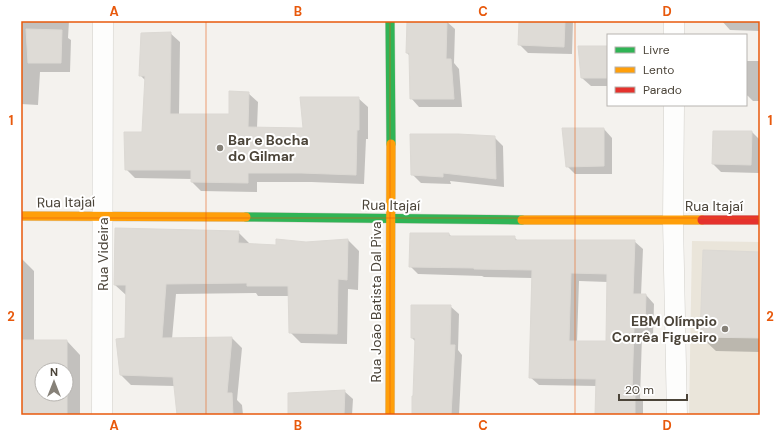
<svg xmlns="http://www.w3.org/2000/svg" width="781" height="436" viewBox="0 0 781 436" font-family="'DM Sans',sans-serif">
  <style>
    .education { fill: #eae5da }
    .shadow { fill: #0003; fill-rule: evenodd }
    .building { fill: #dedbd6; stroke: #dcd9d4; fill-rule: evenodd }
    .lines { fill: none; stroke-linecap: round; stroke-linejoin: round }
    .street-casing { stroke: #d2d0cb; stroke-width: 21 }
    .fast-casing { stroke: #d3cfc5; stroke-width: 10 }
    .slow-casing { stroke: #d3cfc5; stroke-width: 10 }
    .jam-casing { stroke: #d3cfc5; stroke-width: 10 }
    .street { stroke: #fdfdfc; stroke-width: 20 }
    .fast { stroke: #30b455; stroke-width: 9 }
    .slow { stroke: #ff9f0a; stroke-width: 9 }
    .jam { stroke: #e5322d; stroke-width: 9 }
    .grid { fill: none; stroke: #e8590c; stroke-width: 1; stroke-opacity: 0.55 }
    .poi-dot { fill: #868178; stroke: #fff; stroke-width: 1.5 }
    .labels { text-anchor: middle; dominant-baseline: central; stroke-width: 4; stroke-linejoin: round; paint-order: stroke }
    .poi-label { font-size: 14px; font-weight: bold; fill: #4b4439; stroke: #fff; text-anchor: start }
    .street-label { font-size: 14px; fill: #4b4439; stroke: #fff }
    .neatline { fill: none; stroke: #e8590c; stroke-width: 1.5 }
    .grid-label { font-size: 13px; text-anchor: middle; font-weight: bold; fill: #e8590c }
  </style>
  <rect width="100%" height="100%" fill="#f4f2ee"/>
  <!-- education -->
  <path class="education" d="M692 241 760 242V415H689Z"/>
  <!-- shadow -->
  <path class="shadow" d="M21 21H69L68 38 71 40 70 72H40L38 105 21 104Z
    M446 21 455 29 454 63 459 69 462 107H419L411 98 410 56 407 53Z
    M520 21H573L572 54 528 53 519 44Z
    M722 21H760V31L730 30Z
    M170 33 180 42 179 115H230L248 93 258 102 257 128 304 129 358 98 368 107V139H366L364 184 311 182H257V192L201 191 192 182V179L135 178 126 169 143 133 146 81 140 75Z
    M608 47V86H591L582 78Z
    M746 61H760V101H753L748 96 746 95Z
    M563 129H604L612 138V174H575L567 166Z
    M714 132H752L760 140 759 173 721 172 713 164Z
    M494 137 503 146 504 187 450 181 451 184 421 183 412 174Z
    M238 232 249 243V245L277 246 348 240 359 251 358 290 348 289 347 344 301 343 290 332 289 296H258L256 293 176 294 172 339 232 338 242 348 237 400 242 405 243 415H178L175 386 131 385 121 375 126 339 127 295H126L115 285Z
    M449 234 452 237H514L518 241H634L643 249 641 295H646L654 304 653 336H642L640 398 643 401V415H596L597 386 539 385 530 377 532 278 484 277 482 276 418 274 410 266ZM579 281 608 282 607 342H577Z
    M760 253V352L716 351 701 337Z
    M21 258 34 271V341H67L80 355V415H21ZM42 370H66V394H42Z
    M450 306 459 314 458 350 462 355 459 415H413L416 342 412 338Z
    M344 391 353 399 352 415H289Z"/>
  <!-- building -->
  <path class="building" d="M407 21H447L446 59H451L454 99H410L409 53H406Z
    M519 21H565L564 47 518 45Z
    M26 29 62 30 61 63H28Z
    M171 32 170 114H229V91L249 92 248 127 303 128 300 97H359V130H357L356 175 301 173H248V183L191 182V170H125L124 132H142L145 76H139L141 33Z
    M578 46H608V78H581Z
    M562 128H604V166L566 167Z
    M713 131H752L751 165 712 164Z
    M410 134H458L495 136 496 179 443 173V177L411 175Z
    M115 228 239 231 238 243 276 245V239L306 242 348 239 347 280 338 279 337 334 289 333 288 286H247V283L166 284 162 338 232 337 227 393H232L233 415H177L173 377 120 375 116 339 125 338 126 285H114Z
    M410 233H449V236H515V240H635L633 294H646L645 328H634L632 392H635V415H595L596 379 529 378 532 270 474 269V268L409 267ZM571 273 607 274 606 341H569Z
    M703 250 760 252V338L700 337Z
    M411 305H451L450 345H455L451 415H412V396H413L415 338H411Z
    M21 340H67V415H21ZM42 370H66V394H42Z
    M345 390 344 415H288V393Z"/>
  <g class="lines">
    <!-- street casing -->
    <g class="street-casing">
      <path id="street" d="M674 35V21
        M674 105 673 221 677 415
        M102 415 103 21"/>
    </g>
    <!-- fast casing -->
    <g class="fast-casing">
      <path id="fast" d="M390 21 391 144
        M246 217 522 220"/>
    </g>
    <!-- slow casing -->
    <g class="slow-casing">
      <path id="slow" d="M21 216 246 217
        M522 220H702
        M390 415 391 144"/>
    </g>
    <!-- jam casing -->
    <g class="jam-casing">
      <path id="jam" d="M702 220H760"/>
    </g>
    <!-- street -->
    <use href="#street" class="street"/>
    <!-- fast -->
    <use href="#fast" class="fast"/>
    <!-- slow -->
    <use href="#slow" class="slow"/>
    <!-- jam -->
    <use href="#jam" class="jam"/>
  </g>
  <!-- grid -->
  <path class="grid" d="M206 21V415M390 21V415M575 21V415M21 218H760"/>
  <!-- markers -->
  <g class="poi-dot">
    <circle cx="220" cy="148" r="4"/>
    <circle cx="725" cy="329" r="4"/>
  </g>
  <g class="labels">
    <!-- poi labels -->
    <g class="poi-label">
      <text x="228" y="140">Bar e Bocha<tspan x="228" dy="16">do Gilmar</tspan></text>
      <text x="717" y="321" text-anchor="end">EBM Olímpio<tspan x="717" dy="16">Corrêa Figueiro</tspan></text>
    </g>
    <!-- street labels -->
    <g class="street-label">
      <text transform="translate(66 202) rotate(-1)">Rua Itajaí</text>
      <text transform="translate(391 205) rotate(1)">Rua Itajaí</text>
      <text x="714" y="206">Rua Itajaí</text>
      <text transform="translate(103 254) rotate(-90)">Rua Videira</text>
      <text transform="translate(376 302) rotate(-90)">Rua João Batista Dal Piva</text>
    </g>
  </g>
  <!-- border -->
  <rect width="781" height="436" fill="none" stroke="#ffffff" stroke-width="44"/>
  <!-- legend -->
  <rect x="607" y="34" width="140" height="72" fill="#ffffff" stroke="#b7b4b0"/>
  <rect x="615" y="47" width="20" height="6" fill="#30b455" stroke="#b7b4b0"/>
  <text x="643" y="54" font-size="12" fill="#4b4439">Livre</text>
  <rect x="615" y="67" width="20" height="6" fill="#ff9f0a" stroke="#b7b4b0"/>
  <text x="643" y="74" font-size="12" fill="#4b4439">Lento</text>
  <rect x="615" y="87" width="20" height="6" fill="#e5322d" stroke="#b7b4b0"/>
  <text x="643" y="94" font-size="12" fill="#4b4439">Parado</text>
  <!-- north arrow -->
  <g transform="translate(54 382)"><circle r="19" fill="#ffffff" stroke="#b7b4b0"/>
  <path d="M0-3L7 15L0 10L-7 15Z" fill="#868178"/>
  <text y="-6" font-size="11" font-weight="bold" text-anchor="middle" fill="#4b4439">N</text>
  </g>
  <!-- scale -->
  <path d="M619 394v6h68v-6" fill="none" stroke="#4b4439" stroke-width="2"/>
  <text x="625" y="394" font-size="12" fill="#4b4439" stroke="#ffffff" stroke-width="3" paint-order="stroke">20 m</text>
  <rect x="22" y="22" width="737" height="392" class="neatline"/>
  <g class="grid-label">
    <text x="114" y="16">A</text>
    <text x="298" y="16">B</text>
    <text x="483" y="16">C</text>
    <text x="667" y="16">D</text>
    <text x="11" y="125">1</text>
    <text x="770" y="125">1</text>
    <text x="11" y="321">2</text>
    <text x="770" y="321">2</text>
    <text x="114" y="430">A</text>
    <text x="298" y="430">B</text>
    <text x="483" y="430">C</text>
    <text x="667" y="430">D</text>
  </g>
</svg>
